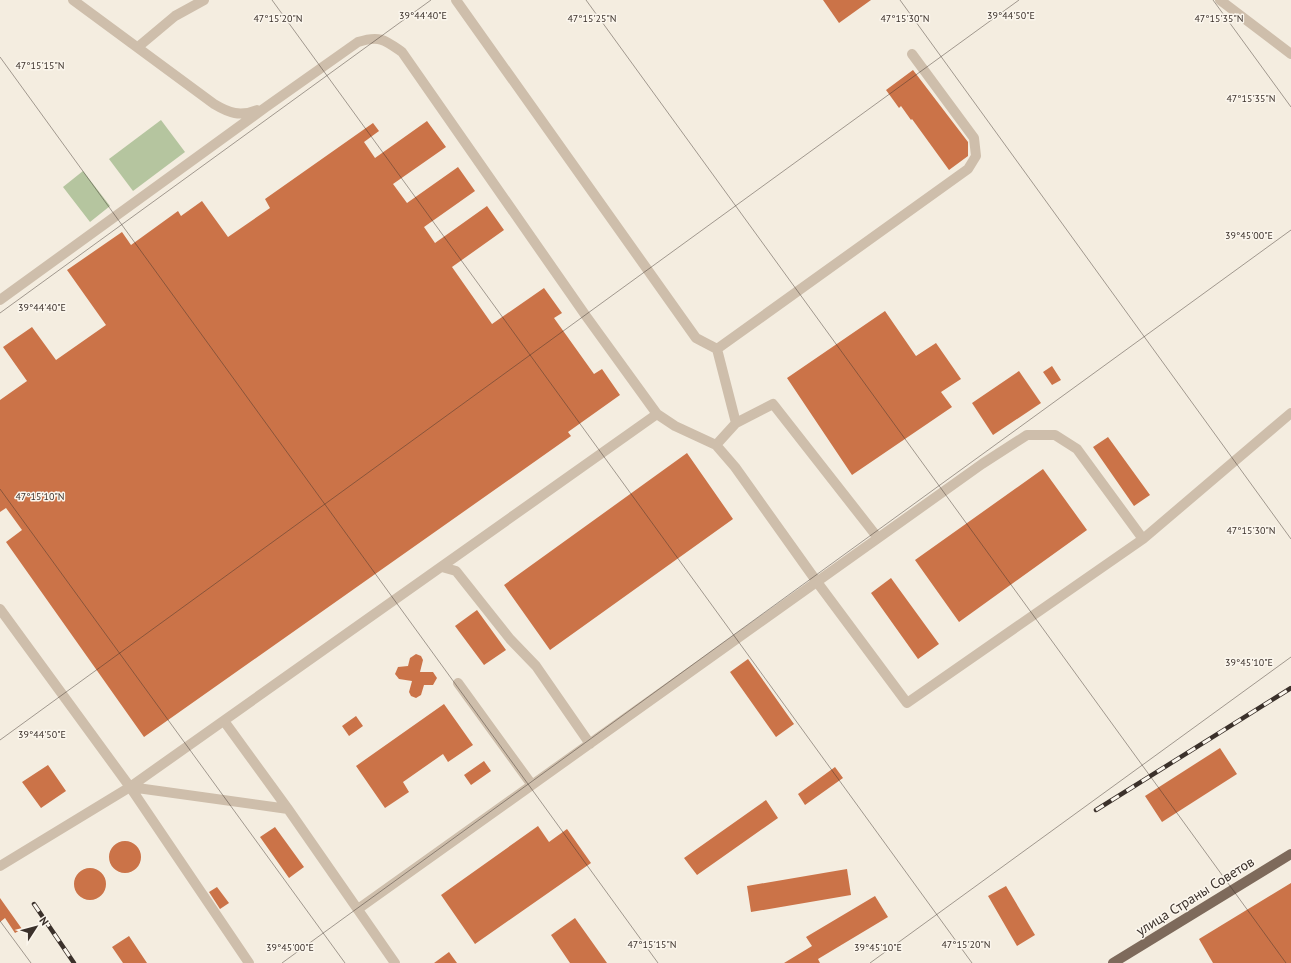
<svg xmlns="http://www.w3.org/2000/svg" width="1291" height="963" viewBox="0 0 1291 963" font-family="'PT Sans',sans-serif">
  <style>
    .green { fill: #b5c59f }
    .building { fill: #cb7348 }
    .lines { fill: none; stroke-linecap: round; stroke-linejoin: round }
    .minor { stroke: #cebeab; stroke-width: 10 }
    .major { stroke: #7e6a5b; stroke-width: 10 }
    .rail-casing { stroke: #3b312b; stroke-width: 4.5 }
    .rail { stroke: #fbf6ed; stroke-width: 3; stroke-dasharray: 9; stroke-linecap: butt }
    .ticks { fill: none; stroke: #3b312b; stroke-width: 1; stroke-opacity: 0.45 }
    .labels { text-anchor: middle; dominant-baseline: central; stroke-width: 3; stroke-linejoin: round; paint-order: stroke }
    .street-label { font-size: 14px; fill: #3b312b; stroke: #fbf6ed }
    .ticks-label { font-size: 10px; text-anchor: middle; fill: #3b312b; stroke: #fbf6ed; stroke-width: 3; stroke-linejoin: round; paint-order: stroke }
  </style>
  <rect width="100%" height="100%" fill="#f4ede0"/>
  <!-- green -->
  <path class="green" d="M161 120 185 152 133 191 109 159Z
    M83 171 110 206 90 222 63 187Z"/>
  <!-- building -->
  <path class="building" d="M823 0H871L839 23Z
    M913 70 968 142V156L949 170 912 119 911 120 901 106 899 108 886 90Z
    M427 121 446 147 393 184 407 203 458 167 475 191 424 227 435 243 487 206 504 230 452 267 492 324 544 288 562 313 554 318 594 374 602 369 620 395 568 432 571 436 144 737 6 542 22 530 6 508 0 512V400L27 381 3 347 32 327 56 360 106 325 67 270 122 232 131 245 178 211 181 216 202 201 228 237 270 208 265 199 373 123 379 131 364 142 375 158Z
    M885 311 916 356 936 343 961 379 941 392 952 407 852 475 787 378Z
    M1052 366 1061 380 1052 385 1043 372Z
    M1019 371 1041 403 993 435 972 403Z
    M1108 437 1150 495 1134 506 1093 447Z
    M687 453 733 519 550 650 504 585Z
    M1043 469 1087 530 959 622 915 560Z
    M891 578 939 644 918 659 871 593Z
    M477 610 506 650 484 665 455 626Z
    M416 654 421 656 423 660 420 672H433L437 678 433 685H424L421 695 416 698 411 696 409 692 412 681 399 679 395 674 398 667 408 666 410 658Z
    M748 659 794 724 776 737 730 672Z
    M444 704 473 745 448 762 443 754 403 782 409 792 385 808 356 766Z
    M356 716 363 726 349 736 342 726Z
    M1220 748 1237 774 1162 822 1145 796Z
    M484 761 491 771 471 785 464 775Z
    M48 765 66 791 41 808 22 782Z
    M835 767 843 778 805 805 798 794Z
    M766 800 778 818 697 875 684 858Z
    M538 826 549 842 567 829 591 863 475 944 441 895Z
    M275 827 304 867 289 878 260 837Z
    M109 857a16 16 0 1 1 32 0a16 16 0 1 1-32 0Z
    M74 884a16 16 0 1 1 32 0a16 16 0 1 1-32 0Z
    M847 869 851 895 751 912 747 886Z
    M1291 883V963H1213L1199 939Z
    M1006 886 1035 935 1017 946 988 896Z
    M217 887 229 903 220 909 209 892Z
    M875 896 888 917 818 959 820 963H784L812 946 806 937Z
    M0 898 22 929 15 933 5 918 0 922Z
    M575 918 607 963H570L551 935Z
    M129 936 147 963H123L112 947Z
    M449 952 457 963H434Z"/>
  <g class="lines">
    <!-- minor -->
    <path class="minor" d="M73 0 214 104C229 113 240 117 257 110
      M456 0 696 338 717 349 736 423 716 445
      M1220 0 1291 54
      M138 47 175 16 204 0
      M0 300 266 107 358 42C380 35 385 40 402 52L586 316 657 414 675 426 716 445 735 467 817 582 907 703 1143 539 1291 413
      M717 349 968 169 976 156 974 138 912 54
      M736 423 773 404 878 538
      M442 567 456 571 510 639 536 666 590 744
      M0 609 130 787 249 963
      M458 683 532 785
      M224 721 288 809 395 963
      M130 787 288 809
      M0 866 130 787 657 414
      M358 909 982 464 1027 435H1055L1077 449 1143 539"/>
    <!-- major -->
    <path class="major" d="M1113 963 1291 854"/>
    <!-- rail casing -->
    <g class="rail-casing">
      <path id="rail" d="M1096 810 1291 688
        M34 904 74 963"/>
    </g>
    <!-- rail -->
    <use href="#rail" class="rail"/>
  </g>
  <!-- ticks -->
  <path class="ticks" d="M272 0 972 963M586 0 1286 963M900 0 1291 539M1213 0 1291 107M0 57 658 963M0 313 431 0M0 489 345 963M0 740 1019 0M0 921 31 963M282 963 1291 230M870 963 1291 657"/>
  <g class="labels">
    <!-- street labels -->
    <g class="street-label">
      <text transform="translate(1195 896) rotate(-32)">улица Страны Советов</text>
    </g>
  </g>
  <g class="ticks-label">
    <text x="423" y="19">39°44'40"E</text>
    <text x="1011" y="19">39°44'50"E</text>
    <text x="278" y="22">47°15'20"N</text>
    <text x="592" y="22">47°15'25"N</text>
    <text x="905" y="22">47°15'30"N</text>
    <text x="1219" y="22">47°15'35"N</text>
    <text x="40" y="69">47°15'15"N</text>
    <text x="1251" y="102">47°15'35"N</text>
    <text x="1249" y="239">39°45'00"E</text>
    <text x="42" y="311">39°44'40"E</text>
    <text x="40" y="500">47°15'10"N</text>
    <text x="1251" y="534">47°15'30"N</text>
    <text x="1249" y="666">39°45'10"E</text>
    <text x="42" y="738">39°44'50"E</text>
    <text x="652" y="948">47°15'15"N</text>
    <text x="966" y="948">47°15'20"N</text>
    <text x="290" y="951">39°45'00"E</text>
    <text x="878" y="951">39°45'10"E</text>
  </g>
  <!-- north arrow -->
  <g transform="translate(36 927) rotate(54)" stroke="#fbf6ed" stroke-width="3" paint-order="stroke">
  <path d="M0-3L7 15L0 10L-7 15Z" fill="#3b312b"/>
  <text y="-6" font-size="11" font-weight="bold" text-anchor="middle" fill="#3b312b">N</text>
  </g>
</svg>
